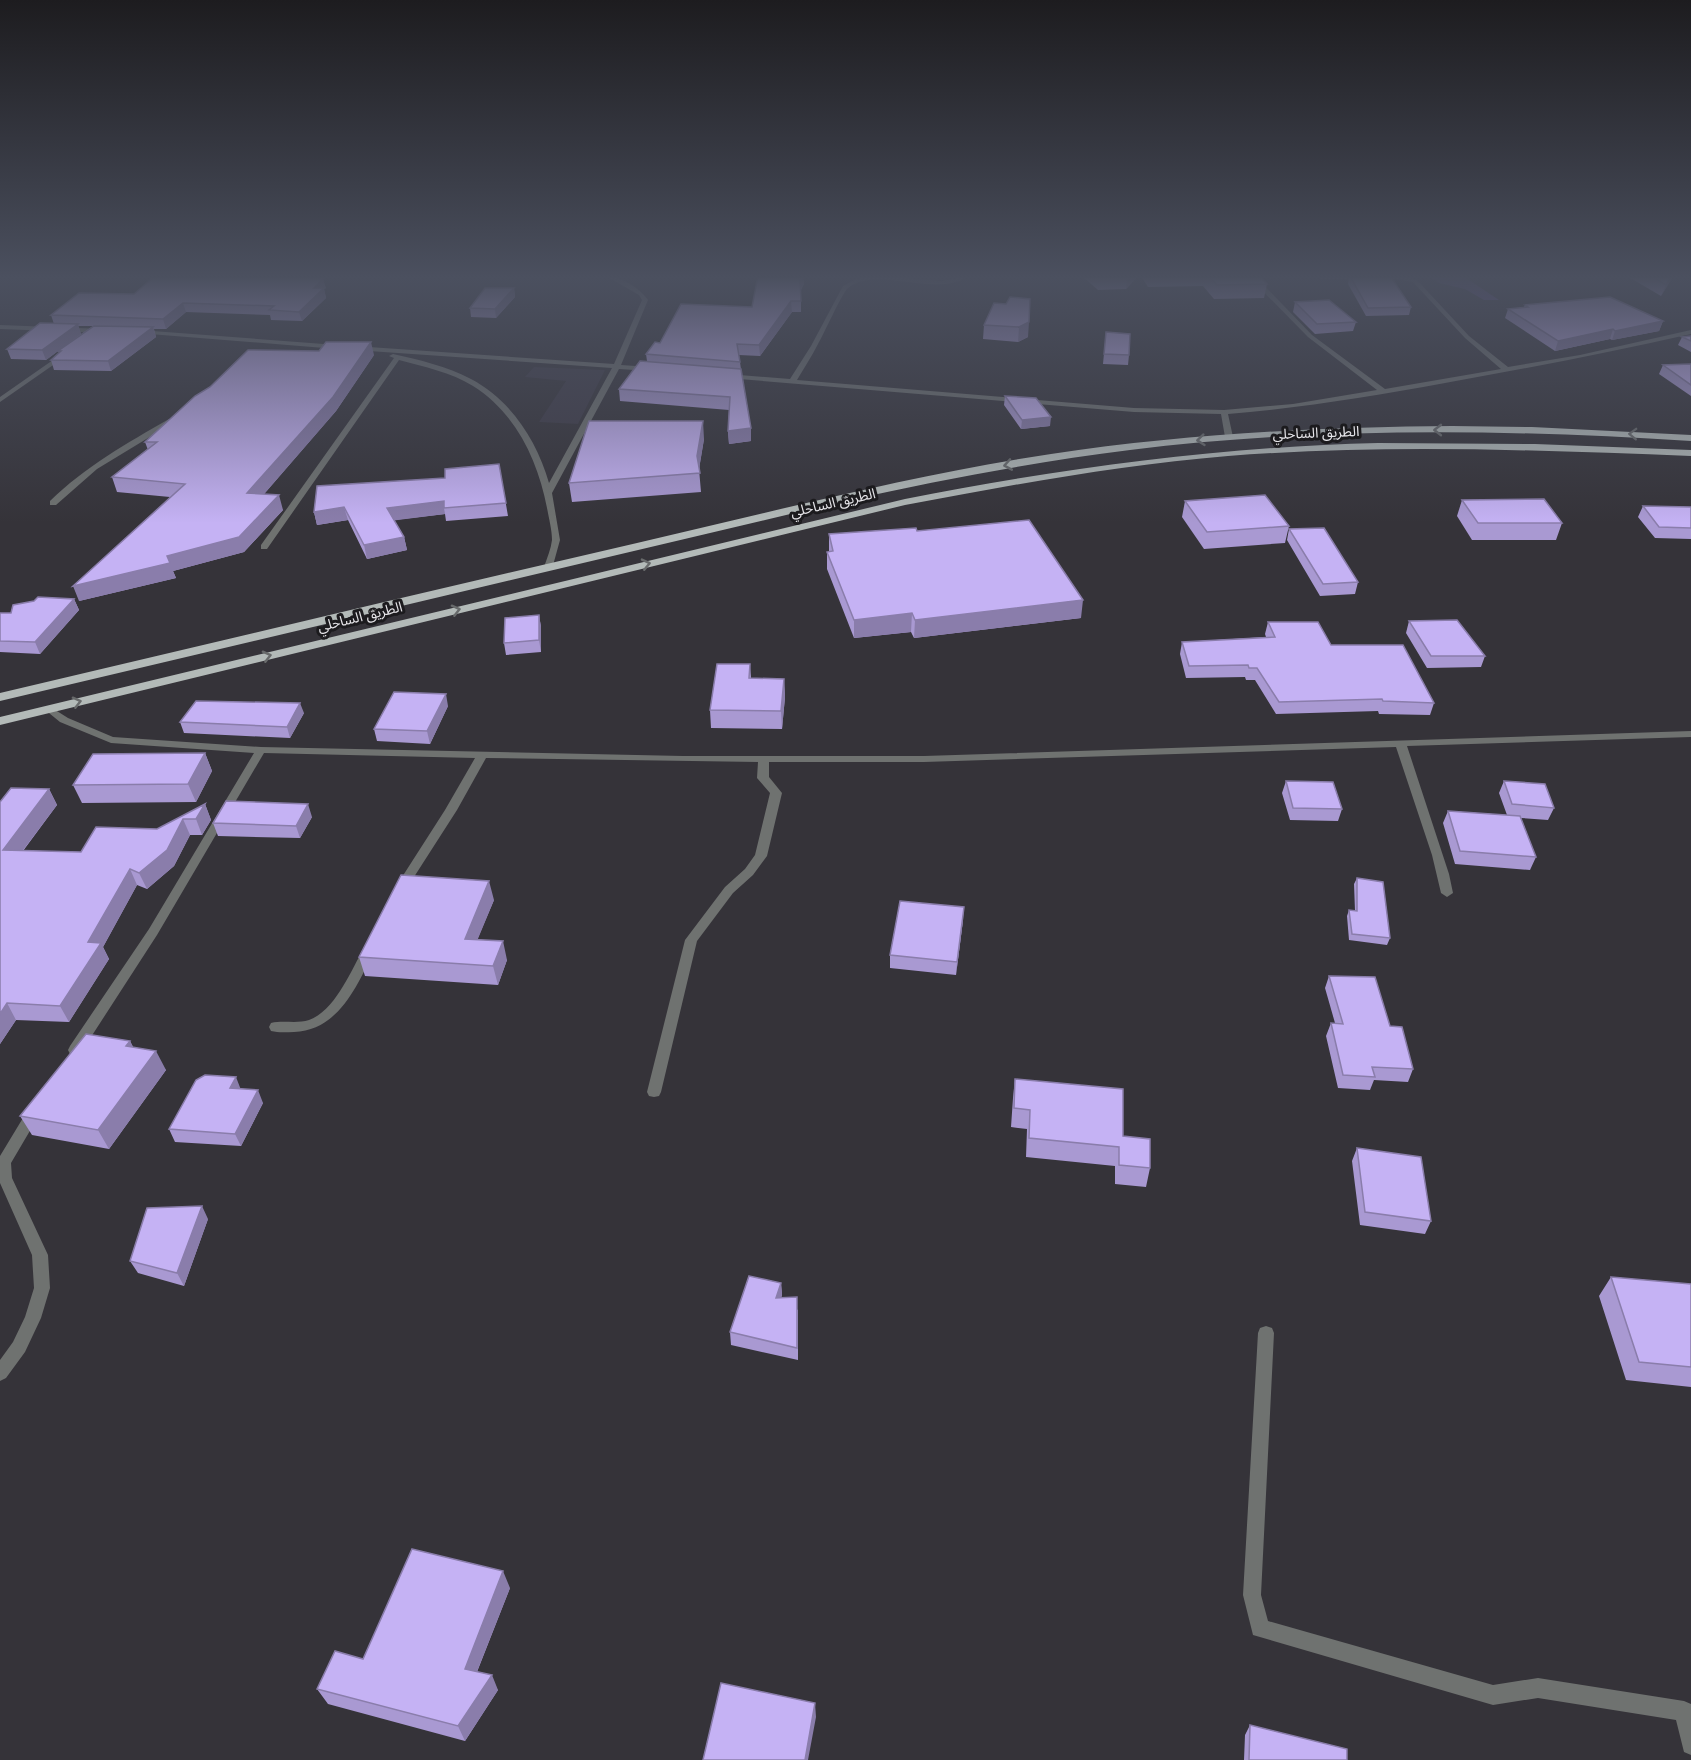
<svg xmlns="http://www.w3.org/2000/svg" width="1691" height="1760" viewBox="0 0 1691 1760" font-family="Figtree,'Noto Sans Arabic',sans-serif">
  <style>
    .built { fill: #3e3b47 }
    .forest { fill: #624992 }
    .lines { fill: none; stroke-linecap: round; stroke-linejoin: round }
    .minor { fill: #6f7270; fill-rule: evenodd }
    .trunk { fill: #b3bab8; fill-rule: evenodd }
    .wall { fill: #a999d2; fill-rule: evenodd }
    .shaded-wall { fill: #8a7dab }
    .building { fill: #c5b2f4; stroke: #8a7dab; stroke-width: 1.5 }
    .oneway { stroke: #686a6b }
    .labels { text-anchor: middle; dominant-baseline: central; stroke-width: 6; stroke-linejoin: round; paint-order: stroke }
    .far-street-label { font-size: 14px; fill: #e6e5e9; stroke: #1c1b1e }
  </style>
  <rect width="100%" height="100%" fill="#353339"/>
  <!-- built -->
  <path class="built" d="M534 367 605 370 578 424 539 422 566 381 525 377Z"/>
  <!-- forest -->
  <path class="forest" d="M1430 276H1463L1499 300H1484L1465 289 1439 283Z"/>
  <g class="lines">
    <!-- minor -->
    <path class="minor" d="M606 276C620 276 640 288 648 300L621 365 650 367 654 369 650 371 619 369 552 493 560 540 552 569H546L544 567C547 558 551 549 552 540 552 530 549 519 547 508 538 461 516 413 473 386 451 372 424 367 399 360L267 549H261V545L394 358 389 356 393 354C419 360 447 366 471 379 511 400 537 441 549 483L612 368 369 351 366 349 369 347 614 364 642 300 639 295Z
      M875 276 942 281 969 276C936 299 876 265 848 288 842 293 824 334 818 344 812 356 804 368 797 380L1134 408 1224 410 1293 404 1377 390 1308 337 1248 276H1255L1312 335 1385 389 1501 369 1465 338 1413 282 1395 279H1321L1318 276H1401L1417 280 1469 336 1508 367 1580 355 1691 330V334C1609 353 1527 368 1445 383 1373 396 1301 408 1228 414L1233 437 1229 439 1225 437 1221 414 1134 412 727 378 723 376 727 374 790 379 811 346 843 286 856 279Z
      M0 325 104 329 107 331 104 333 0 329Z
      M139 330 337 345 340 347 337 349 137 333V331Z
      M63 353 69 354 0 402V397Z
      M169 419 176 421 97 469 56 505H50V501C85 467 127 443 169 419Z
      M49 706 68 718 113 737 261 747 683 756H924L1691 731V737L1407 746 1449 874 1453 893 1447 897 1441 893 1432 855 1396 747 924 762H769V777L782 793 767 856 753 875 733 893 697 941 661 1092 659 1096 654 1097 649 1096 647 1092 685 940 725 887 745 869 755 855 770 793 757 778 758 762 486 758 457 810 405 891 401 892 395 888 445 810 475 758 264 753 157 935 80 1054 75 1055 70 1054 68 1050 70 1046 149 929 254 753 111 743 60 722 44 709Z
      M368 947 372 948 374 951C357 986 339 1030 294 1032 287 1032 279 1033 271 1031L269 1027 271 1023C283 1020 297 1024 309 1020 336 1010 351 970 364 948Z
      M34 1106 39 1108 41 1112 11 1163 12 1178 48 1255 50 1288 41 1318 25 1352 6 1378 0 1381V1360L13 1342 25 1317 34 1288 32 1255 0 1183V1156L29 1108Z
      M1266 1326 1272 1328 1274 1333 1261 1595 1268 1621 1493 1685 1538 1678 1684 1701 1691 1704V1755L1684 1752 1676 1720 1538 1698 1493 1705 1253 1635 1243 1595 1258 1333 1260 1328Z"/>
    <!-- trunk -->
    <path class="trunk" d="M1452 426 1532 427 1691 435V441C1504 429 1317 427 1130 450 1034 462 940 480 845 501L0 701V693C212 643 425 592 637 543 775 511 912 475 1051 454 1184 434 1318 427 1452 426Z
      M1378 443 1535 444 1691 450V456C1537 450 1382 444 1228 456 1119 465 1012 485 905 505L0 725V717L905 499C1063 468 1217 447 1378 443Z"/>
  </g>
  <!-- wall -->
  <path class="wall" d="M155 276H294L293 278 326 288 324 289 326 298 302 321 271 320 270 315 186 312 166 329H154L156 337 111 371 54 370 51 360 59 353 58 351 46 360 11 359 7 349 54 324 51 315 134 294ZM78 326H93L81 334Z
    M758 276H804V284L801 290V312H792L760 356 739 355 751 441 729 444 728 431 729 410 620 401 619 389 647 361 646 354 752 307Z
    M1082 276H1138L1126 289 1098 290Z
    M1141 276H1260L1267 284 1264 298 1214 299 1203 286 1148 287Z
    M1349 276 1411 307 1409 315 1366 316 1348 284Z
    M1627 276H1673L1661 296Z
    M514 288 515 297 496 318 471 317 470 308Z
    M1295 302 1356 322 1353 331 1315 334 1293 312Z
    M994 303 1028 337 1018 342 983 339 984 325Z
    M1525 305 1663 321 1659 331 1612 340 1610 339 1555 351 1505 318 1508 309 1524 307Z
    M1106 332 1129 355 1128 365 1103 364Z
    M1691 336V352L1678 345 1682 337Z
    M374 355 336 411 264 494 283 510 244 552 173 571 176 578 79 601 170 497 117 492 112 477 148 450 145 442Z
    M1691 364V396L1659 374 1663 365Z
    M1005 396 1050 426 1021 429 1004 405Z
    M704 439 699 469 701 492 572 502 569 483Z
    M499 464 508 516 446 521 445 514 394 520 404 537 407 550 367 559 348 520 317 525 314 512Z
    M1462 500 1562 523 1556 540H1472L1457 516Z
    M1185 501 1289 526 1285 543 1204 549 1182 517Z
    M1643 506 1691 507V539L1655 538 1638 517Z
    M1289 529 1358 582 1355 594 1320 596 1287 540Z
    M917 531 1081 618 914 638 911 632 854 638 827 569V552H829V534Z
    M74 599 79 610 40 654 0 652V613H11Z
    M539 615 541 627V652L506 655 504 643Z
    M1409 621 1485 656 1481 667 1427 668 1406 633Z
    M1268 622 1331 645 1434 703 1430 715 1379 714 1378 711 1276 714 1255 680H1246L1245 677 1186 678 1180 654 1182 642 1266 637 1265 634Z
    M750 664 751 678 784 679 785 697 782 729 711 728 710 710Z
    M448 706 430 744 377 741 374 729Z
    M304 713 290 738 184 733 180 722Z
    M205 753 212 771 196 802 82 803 73 785Z
    M1286 781 1342 809 1338 821 1290 820 1282 793Z
    M1504 781 1554 808 1548 820 1521 818 1536 857 1530 870 1455 864 1443 823 1448 811 1507 815 1499 793Z
    M49 789 57 805 23 851 81 852 157 829 205 804 211 820 202 835H190L174 866 147 889 137 885 103 947 109 959 69 1022 16 1020 0 1044V802Z
    M312 817 300 838 218 836 213 823Z
    M1357 878 1390 938 1387 945 1349 940 1347 916 1349 910 1355 911 1354 884Z
    M494 900 477 940 507 960 498 985 365 976 359 957Z
    M963 920 956 975 890 968V955Z
    M1329 976 1390 1026 1413 1069 1408 1082 1374 1080 1370 1090 1338 1088 1326 1036 1331 1023H1335L1325 988Z
    M130 1041 133 1047 166 1070 109 1149 32 1135 20 1116Z
    M1015 1079 1123 1136 1150 1168 1146 1187 1115 1184V1166L1026 1157 1027 1129 1011 1127 1013 1098Z
    M241 1089 263 1103 241 1146 175 1142 169 1129Z
    M1357 1148 1431 1221 1425 1234 1360 1225 1352 1161Z
    M208 1219 184 1286 138 1273 130 1261Z
    M1611 1277 1691 1284V1387L1626 1380 1599 1296Z
    M781 1283 782 1295 781 1298 798 1310V1360L731 1345 730 1332Z
    M510 1588 477 1672 498 1690 465 1741 328 1704 317 1689 363 1659Z
    M1250 1725 1347 1760H1244L1245 1735Z"/>
  <!-- shaded-wall -->
  <path class="shaded-wall" d="M802 276H804V284L800 290V280Z
    M1127 276H1138L1126 289Z
    M1671 276H1673L1671 280 1661 296 1666 285Z
    M323 279 326 288 324 289 326 298 302 321 299 312 314 288Z
    M514 288 515 297 496 318 495 309Z
    M791 301 792 312 760 356 759 345Z
    M183 303 186 312 166 329 163 319Z
    M1663 321 1659 331 1612 340 1615 331Z
    M1029 322 1028 337 1018 342 1019 327Z
    M78 324 81 334 46 360 42 350Z
    M153 327 156 337 111 371 108 361Z
    M1613 329 1610 339 1555 351 1558 341Z
    M371 342 374 355 336 411 252 508 247 493Z
    M1051 417 1050 426 1021 429 1022 420Z
    M703 421 704 439 698 475 697 456Z
    M751 428V441L729 444 728 431Z
    M279 495 283 510 244 552 173 571 176 578 79 601 73 586 167 556Z
    M444 501V508L445 514 390 521 387 508Z
    M344 507 348 520 317 525 314 512Z
    M404 537 407 550 367 559 364 545Z
    M74 599 79 610 40 654 35 642Z
    M1083 600 1081 618 914 638 915 620Z
    M912 613 911 632 854 638V620Z
    M539 615 541 627V652L539 640Z
    M784 679 785 697 782 729 781 711Z
    M446 694 448 706 430 744 427 731Z
    M300 703 304 713 290 738 287 727Z
    M205 753 212 771 196 802 188 784Z
    M49 789 57 805 11 866 3 850Z
    M205 804 211 820 202 835 196 819Z
    M308 804 312 817 300 838 296 826Z
    M183 819 190 835 174 866 147 889 139 873Z
    M130 869 137 885 103 947 109 959 69 1022 60 1006 88 942Z
    M489 881 494 900 470 958 465 939Z
    M964 907 963 920 956 975 957 962Z
    M503 941 507 960 498 985 493 966Z
    M7 1003 16 1020 0 1044V1014Z
    M130 1041 140 1060 126 1046Z
    M156 1051 166 1070 109 1149 98 1130Z
    M236 1077 241 1090 230 1088Z
    M258 1090 263 1103 241 1146 235 1134Z
    M202 1206 208 1219 184 1286 177 1273Z
    M781 1283 782 1295 777 1310 776 1298Z
    M503 1571 510 1588 472 1684 465 1669Z
    M492 1675 498 1690 465 1741 458 1726Z
    M815 1703 816 1717 808 1760H805Z"/>
  <!-- building -->
  <path class="building" d="M155 276H281L280 277 323 279 314 288H324L299 312 269 310 274 306 183 303 163 319 51 315 79 293 134 294Z
    M758 276H802L800 280 801 301H791L759 345 737 344 740 362 646 354 655 342 660 343 681 304 752 307Z
    M1209 276H1260L1267 284 1217 285Z
    M1350 276 1391 277 1411 307 1368 308Z
    M1651 276H1671L1666 285Z
    M485 288H514L495 309 470 308Z
    M1010 297 1030 299 1029 322 1019 327 984 325 994 303 1006 304Z
    M1610 297 1663 321 1615 331 1613 329 1558 341 1508 309 1528 307 1525 305Z
    M1329 300 1356 322 1317 324 1295 302Z
    M40 323 78 324 42 350 7 349Z
    M94 326 153 327 108 361 51 360 61 351H58Z
    M1106 332 1130 334 1129 355 1104 354Z
    M1691 336V341L1682 337Z
    M326 342H371L333 397 247 493 279 495 239 537 167 556 170 563 73 586 185 484 112 477 157 442H145L195 396 210 387 248 350 319 351Z
    M640 361 741 369 751 428 728 431 730 397 619 389Z
    M1691 364V385L1663 365Z
    M1005 396 1036 398 1051 417 1022 420Z
    M589 421H703L697 456 700 473 569 483Z
    M499 464 506 503 444 508V501L387 508 404 537 364 545 344 507 314 512 317 486 445 478V469Z
    M1265 495 1289 526 1207 532 1185 501Z
    M1544 499 1562 523H1478L1462 500Z
    M1643 506 1691 507V528L1659 527Z
    M1029 520 1083 600 915 620 912 613 854 620 827 552 833 551 829 534 916 528 917 531Z
    M1324 528 1358 582 1323 584 1289 529Z
    M38 597 74 599 35 642 0 641V613H11L13 605 34 601Z
    M539 615V640L504 643 505 618Z
    M1457 620 1485 656H1431L1409 621Z
    M1268 622H1318L1331 645H1403L1434 703 1383 701 1382 699 1279 702 1257 668H1249L1248 665 1189 666 1182 642 1275 637Z
    M717 664H750L749 678 784 679 781 711 710 710Z
    M394 692 446 694 427 731 374 729Z
    M196 701 300 703 287 727 180 722Z
    M205 753 188 784 73 785 93 754Z
    M1286 781 1333 782 1342 809 1293 808Z
    M1504 781 1545 784 1554 808 1512 804Z
    M11 788 49 789 3 850 81 852 96 827 157 829 205 804 196 819H183L167 850 139 873 130 869 88 942 101 943 60 1006 7 1003 0 1014V802Z
    M226 801 308 804 296 826 213 823Z
    M1448 811 1520 816 1536 857 1460 851Z
    M401 875 489 881 465 939 503 941 493 966 359 957Z
    M1357 878 1383 882 1390 938 1352 934 1349 910 1357 911Z
    M900 901 964 907 957 962 890 955Z
    M1329 976 1375 977 1390 1026 1402 1027 1413 1069 1372 1067 1375 1077 1343 1075 1331 1023 1343 1024Z
    M86 1034 130 1041 126 1046 156 1051 98 1130 20 1116Z
    M205 1075 236 1077 230 1088 258 1090 235 1134 169 1129 196 1080Z
    M1015 1079 1123 1089V1136L1150 1139V1168L1119 1165V1147L1029 1138 1030 1110 1014 1108Z
    M1357 1148 1421 1157 1431 1221 1365 1212Z
    M202 1206 177 1273 130 1261 147 1208Z
    M749 1276 781 1283 776 1298 797 1297V1348L730 1332Z
    M1611 1277 1691 1284V1367L1639 1362Z
    M412 1549 503 1571 465 1669 492 1675 458 1726 317 1689 335 1651 363 1659Z
    M721 1683 815 1703 805 1760H703Z
    M1250 1725 1347 1749V1760H1249Z"/>
  <!-- one-way arrows -->
  <defs><path id="oneway-chevron" d="M-2-3.5L2.5 0L-2 3.5" fill="none" stroke-width="1.6" stroke-linecap="round" stroke-linejoin="round" transform="scale(1.5)"/></defs>
  <g class="oneway">
    <use href="#oneway-chevron" transform="translate(1438 430) rotate(180)"/>
    <use href="#oneway-chevron" transform="translate(1633 434) rotate(-178)"/>
    <use href="#oneway-chevron" transform="translate(1201 440) rotate(174)"/>
    <use href="#oneway-chevron" transform="translate(1008 465) rotate(170)"/>
    <use href="#oneway-chevron" transform="translate(646 564) rotate(-13)"/>
    <use href="#oneway-chevron" transform="translate(456 610) rotate(-14)"/>
    <use href="#oneway-chevron" transform="translate(267 656) rotate(-14)"/>
    <use href="#oneway-chevron" transform="translate(77 702) rotate(-14)"/>
  </g>
  <!-- sky -->
  <linearGradient id="sky" x2="0" y2="1"><stop stop-color="#1d1c1f"/><stop offset="0.53" stop-color="#4b505f"/><stop offset="1" stop-color="#4b505f" stop-opacity="0"/></linearGradient>
  <rect width="1691" height="523" fill="url(#sky)"/>
  <g class="labels">
    <!-- far-street labels -->
    <g class="far-street-label">
      <text transform="translate(1316 433) rotate(-2)">الطريق الساحلي</text>
      <text transform="translate(833 503) rotate(-13)">الطريق الساحلي</text>
      <text transform="translate(360 617) rotate(-14)">الطريق الساحلي</text>
    </g>
  </g>
</svg>
